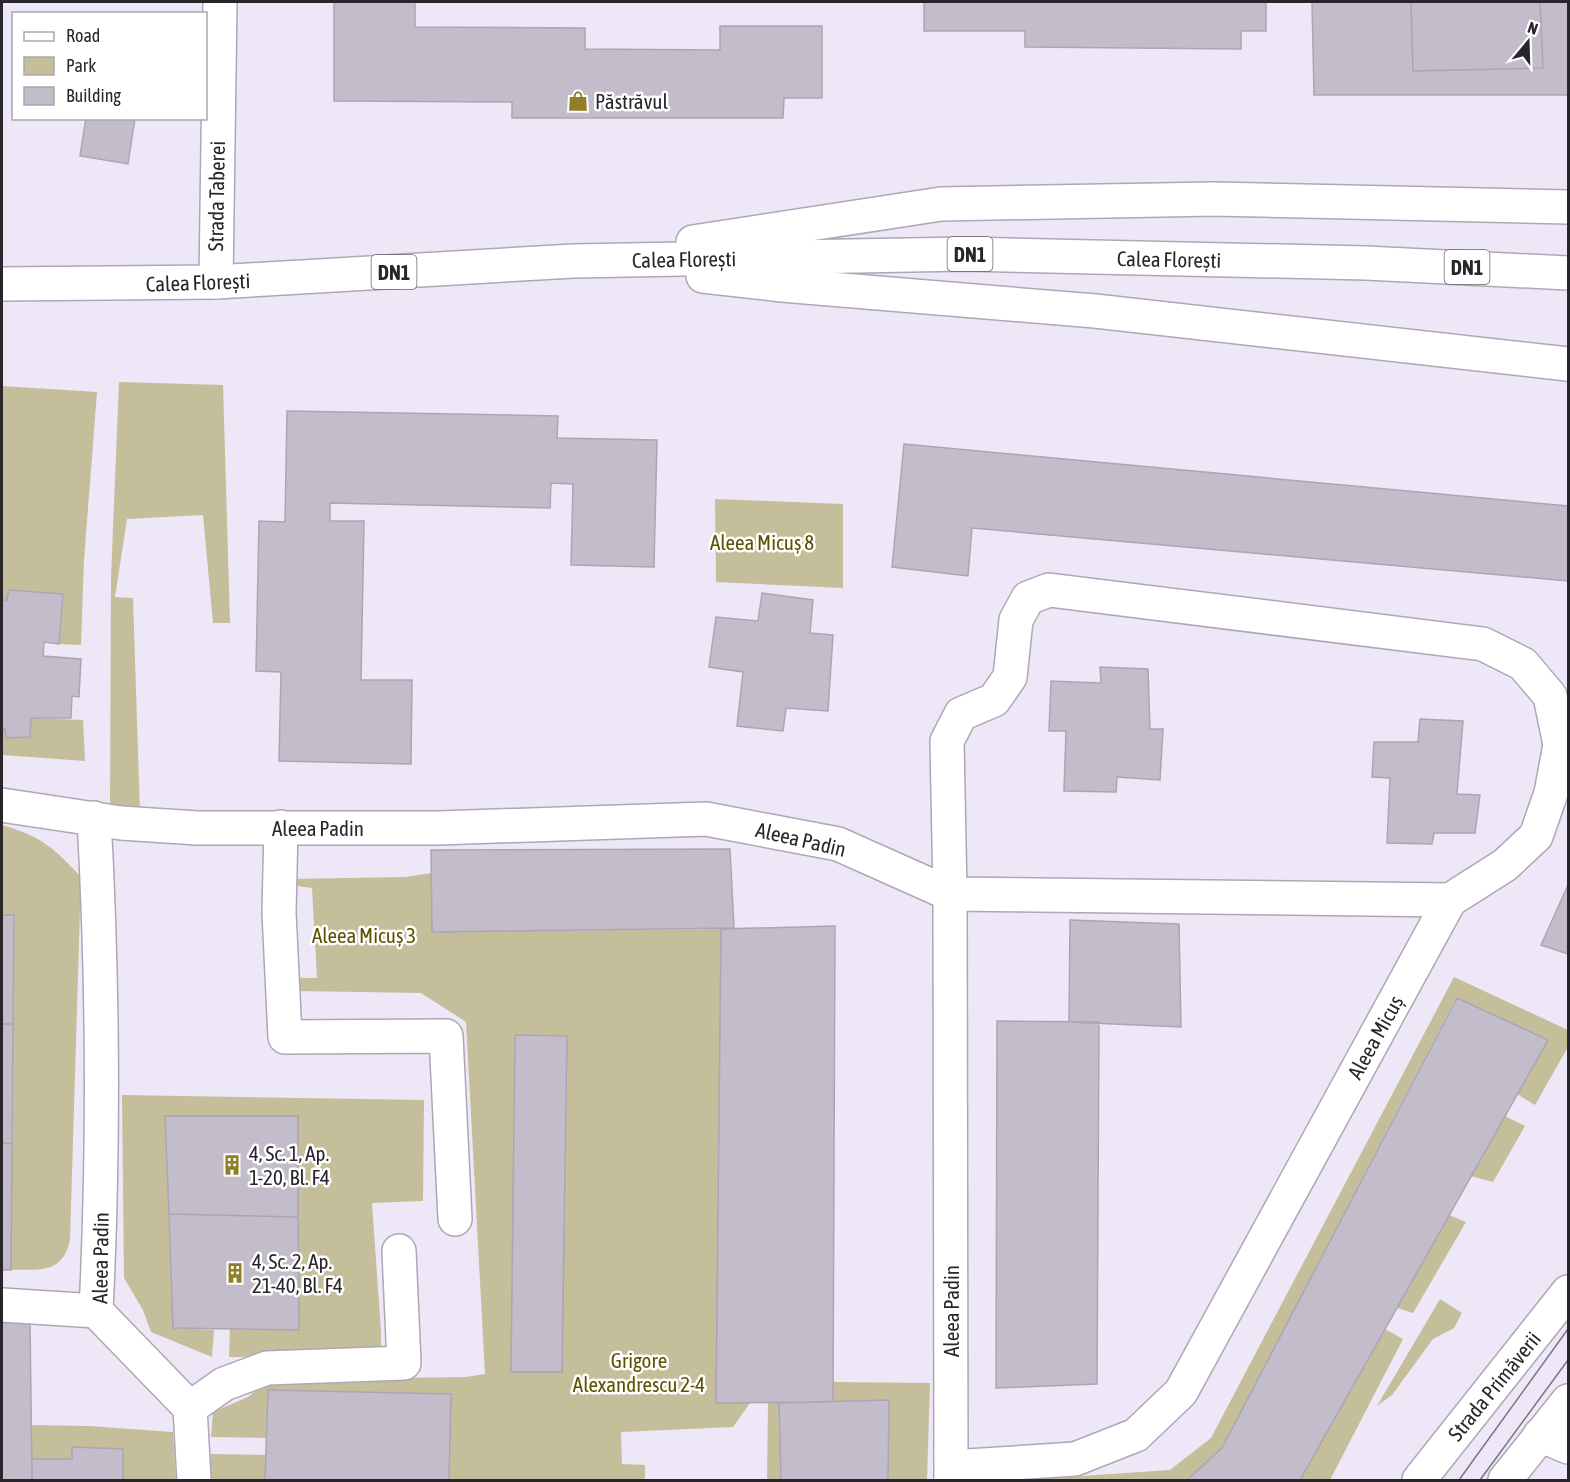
<svg xmlns="http://www.w3.org/2000/svg" width="1570" height="1482" viewBox="0 0 1570 1482" font-family="'Asap Condensed',sans-serif">
  <style>
    .green { fill: #c5be9a; fill-rule: evenodd }
    .building { fill: #c2bccb; stroke: #aba5b4; stroke-width: 1.5 }
    .lines { fill: none; stroke-linecap: round; stroke-linejoin: round }
    .minor-casing { stroke: #ada7b6; stroke-width: 36 }
    .major-casing { stroke: #ada7b6; stroke-width: 36 }
    .minor { stroke: #fff; stroke-width: 33 }
    .major { stroke: #fff; stroke-width: 33 }
    .tram { stroke: #79757f; stroke-width: 1.5 }
    .labels { text-anchor: middle; dominant-baseline: central; stroke-width: 5; stroke-linejoin: round; paint-order: stroke }
    .shield { fill: #fff; stroke: #68666b; stroke-width: 1.5 }
    .shield-label { font-size: 20px; font-weight: bold; fill: #28252b }
    .poi-label { font-size: 21px; fill: #28252b; stroke: #fff; text-anchor: start }
    .street-label { font-size: 21px; fill: #28252b; stroke: #fff }
    .park-label { font-size: 21px; fill: #5d5000; stroke: #fff }
  </style>
  <rect width="100%" height="100%" fill="#ede7f7"/>
  <!-- green -->
  <path class="green" d="M119 382 223 385 230 623H213L203 515 127 519 115 597 133 598 140 813 110 805 111 577Z
    M2 386 97 392 84 560 81 645 59 644 63 594 9 590 7 600H2Z
    M715 499 843 504V588L716 582Z
    M31 718 83 720 85 761 2 755V729H5L6 738 30 737Z
    M2 825C41 836 54 848 81 877L70 1240C62 1275 40 1269 11 1270L14 916 2 915Z
    M432 873 433 932 721 929 716 1402 750 1403 733 1427 621 1432 622 1464 645 1465V1480H449L450 1394 268 1390 266 1438 211 1437 213 1412 248 1397 268 1380 466 1377 485 1374 466 1022 421 993 296 991 295 978H317L312 888 290 885 289 879 405 877ZM515 1036H567L562 1372 511 1371Z
    M1454 977 1568 1030V1047L1535 1105 1517 1094 1456 998 1222 1448 1187 1480H1023L1170 1470 1211 1438Z
    M122 1095 424 1100 423 1201 372 1203 381 1332V1356L229 1357 230 1329 299 1330 297 1116 165 1117 173 1328 214 1330 212 1357 151 1332 143 1310 124 1278Z
    M1505 1116 1525 1126 1493 1182 1471 1176Z
    M1449 1215 1466 1222 1413 1313 1397 1308Z
    M1440 1299 1462 1313 1454 1328 1433 1339 1392 1395 1377 1406Z
    M1385 1329 1403 1339 1330 1480H1300Z
    M833 1382 930 1383 927 1480H888L889 1401 833 1402Z
    M768 1402 779 1403 781 1480H767Z
    M31 1425 89 1426 173 1432 176 1480H123V1449L72 1447V1459H32Z
    M211 1454 266 1455 265 1480H210Z"/>
  <!-- building -->
  <path class="building" d="M334 2H415V27L585 28V49L720 50V26H822V98H784L783 118H512V102L334 101Z
    M924 2H1266V31H1241V49L1025 47V31H924Z
    M1312 2H1568V95H1314Z
    M1411 2H1540L1543 68 1413 71Z
    M86 118H135L128 164 80 156Z
    M287 411 558 416 557 438 657 440 654 567 571 565 573 484 551 483 550 508 330 503V521H364L361 680H412L411 764 279 761 281 672 256 671 259 521 285 522Z
    M904 444 1568 506V581L972 528 968 576 892 567Z
    M9 590 63 594 59 644 44 642 43 656 81 659 79 697 72 696 71 718H31L30 737 6 738 5 729H2V600H7Z
    M762 593 813 600 810 633 833 635 828 711 786 708 783 731 737 726 743 672 709 667 716 617 758 621Z
    M1100 667 1148 669 1150 729H1163L1160 780 1117 777 1116 792 1064 791 1066 731H1049L1051 681 1101 683Z
    M1420 719 1463 721 1457 794 1480 795 1475 833H1434L1432 844 1387 843 1390 778 1372 777 1374 742H1418Z
    M730 849 734 928 432 932 431 850Z
    M1568 885V954L1541 945Z
    M2 915H14L13 1024H2Z
    M1070 920 1179 924 1181 1027 1069 1022Z
    M835 926 833 1402 716 1403 721 929Z
    M1457 998 1548 1040 1300 1480H1187L1222 1448Z
    M997 1021 1099 1022 1097 1384 996 1388Z
    M2 1024H13L12 1144 2 1143Z
    M515 1035 567 1036 562 1372H511Z
    M165 1116H298V1217L169 1214Z
    M2 1143 12 1144 11 1270H2Z
    M169 1214 298 1217 299 1330 173 1328Z
    M30 1319 32 1480H2V1320Z
    M268 1390 451 1394 449 1480H265Z
    M889 1400 888 1480H781L779 1403Z
    M72 1447 123 1449V1480H32V1459H72Z"/>
  <g class="lines">
    <!-- minor casing -->
    <g class="minor-casing">
      <path id="minor" d="M216 282 220 2
        M2 805 121 823 197 828H438L706 819 838 844 950 894 1450 900
        M94 818C103 982 104 1147 96 1311L190 1408 194 1480
        M281 827 279 912 285 1037 446 1036 455 1219
        M2 1305 96 1311
        M190 1408 224 1384 267 1368 404 1363 399 1251
        M1540 1435 1568 1447
        M951 1467 1075 1459 1136 1435 1181 1392 1450 900
        M951 1480 950 894 947 741 961 714 994 700 1010 677 1016 620 1028 598 1049 590 1483 644 1523 664 1550 696 1560 745 1551 793 1536 836 1505 865 1450 900"/>
    </g>
    <!-- major casing -->
    <g class="major-casing">
      <path id="major" d="M693 242 941 204 1214 199 1568 207
        M703 276 782 285 1095 311 1568 364
        M2 284 216 282 573 261 965 254 1366 263 1568 273
        M1419 1480 1568 1292
        M1505 1480 1568 1401"/>
    </g>
    <!-- minor -->
    <use href="#minor" class="minor"/>
    <!-- major -->
    <use href="#major" class="major"/>
    <!-- tram -->
    <path class="tram" d="M1459 1480 1568 1329
      M1480 1480 1568 1360"/>
  </g>
  <!-- icons -->
  <defs>
    <g id="shop-bare" transform="scale(1.62)"><path d="M-5-2.5h2.3a2.7 3.5 0 0 1 5.4 0H5L5.5 6h-11ZM-1.5-2.5h3a1.5 2.3 0 0 0-3 0Z" fill="#907f26" stroke="#fff" stroke-width="2.5" paint-order="stroke"/></g>
    <g id="building-bare" transform="scale(1.62)"><path d="M-4-6H4V6H1V3H-1V6H-4ZM-2.5-4.3h1.7v1.8h-1.7ZM.8-4.3h1.7v1.8H.8ZM-2.5-1h1.7V.8h-1.7ZM.8-1h1.7V.8H.8Z" fill="#907f26" stroke="#fff" stroke-width="2.5" paint-order="stroke"/></g>
  </defs>
  <g fill-rule="evenodd">
    <use href="#shop-bare" x="578" y="101"/>
    <use href="#building-bare" x="232" y="1165"/>
    <use href="#building-bare" x="235" y="1273"/>
  </g>
  <g class="labels">
    <!-- shield labels -->
    <g class="shield">
      <rect x="947.5" y="237" width="45" height="34" rx="4.5"/>
      <rect x="1444.5" y="250" width="45" height="34" rx="4.5"/>
      <rect x="371.5" y="255" width="45" height="34" rx="4.5"/>
    </g>
    <g class="shield-label">
      <text x="970" y="254">DN1</text>
      <text x="1467" y="267">DN1</text>
      <text x="394" y="272">DN1</text>
    </g>
    <!-- poi labels -->
    <g class="poi-label">
      <text x="595" y="101">Păstrăvul</text>
      <text x="249" y="1153">4, Sc. 1, Ap.<tspan x="249" dy="24">1-20, Bl. F4</tspan></text>
      <text x="252" y="1261">4, Sc. 2, Ap.<tspan x="252" dy="24">21-40, Bl. F4</tspan></text>
    </g>
    <!-- street labels -->
    <g class="street-label">
      <text transform="translate(216 196) rotate(-89)">Strada Taberei</text>
      <text transform="translate(684 259) rotate(-1)">Calea Florești</text>
      <text transform="translate(1169 259) rotate(1)">Calea Florești</text>
      <text transform="translate(198 282) rotate(-2)">Calea Florești</text>
      <text x="318" y="828">Aleea Padin</text>
      <text transform="translate(801 839) rotate(13)">Aleea Padin</text>
      <text transform="translate(1375 1037) rotate(-61)">Aleea Micuș</text>
      <text transform="translate(100 1258) rotate(-89)">Aleea Padin</text>
      <text transform="translate(951 1311) rotate(-90)">Aleea Padin</text>
      <text transform="translate(1494 1386) rotate(-51)">Strada Primăverii</text>
    </g>
    <!-- park labels -->
    <g class="park-label">
      <text x="762" y="542">Aleea Micuș 8</text>
      <text x="364" y="935">Aleea Micuș 3</text>
      <text x="639" y="1360">Grigore<tspan x="639" dy="24">Alexandrescu 2-4</tspan></text>
    </g>
  </g>
  <!-- border -->
  <rect width="1570" height="1482" fill="none" stroke="#28252b" stroke-width="6"/>
  <!-- legend -->
  <rect x="12" y="12" width="195" height="108" fill="#ffffff" stroke="#a9a8aa" stroke-width="1.5"/>
  <rect x="24" y="32" width="30" height="9" fill="#ffffff" stroke="#a9a8aa" stroke-width="1.5"/>
  <text x="66" y="42" font-size="18" fill="#28252b">Road</text>
  <rect x="24" y="57" width="30" height="18" fill="#c5be9a" stroke="#a9a8aa" stroke-width="1.5"/>
  <text x="66" y="72" font-size="18" fill="#28252b">Park</text>
  <rect x="24" y="87" width="30" height="18" fill="#c2bccb" stroke="#a9a8aa" stroke-width="1.5"/>
  <text x="66" y="102" font-size="18" fill="#28252b">Building</text>
  <!-- north arrow -->
  <g transform="translate(1528 42) rotate(19)" stroke="#ffffff" stroke-width="4.5" paint-order="stroke">
  <path d="M0-4.5L10 22L0 15L-10 22Z" fill="#28252b"/>
  <text y="-9" font-size="16" font-weight="bold" text-anchor="middle" fill="#28252b">N</text>
  </g>
</svg>
